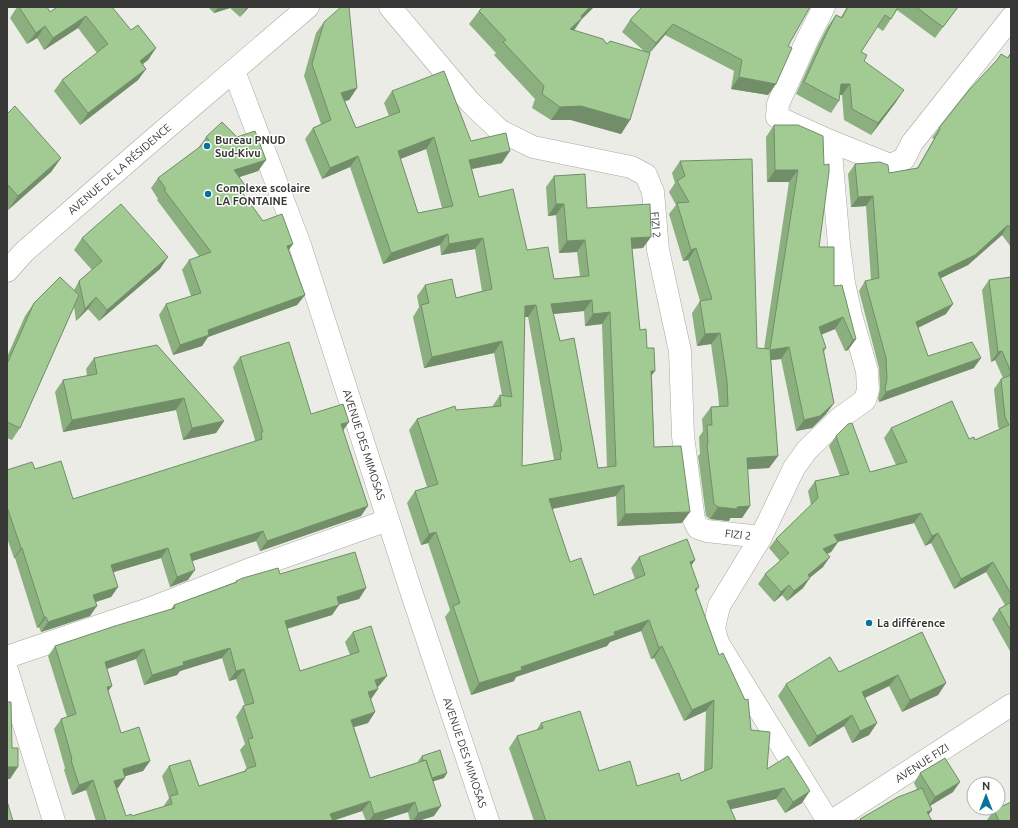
<svg xmlns="http://www.w3.org/2000/svg" width="1018" height="828" viewBox="0 0 1018 828" font-family="Ubuntu,sans-serif">
  <style>
    .lines { fill: none; stroke-linecap: round; stroke-linejoin: round }
    .minor-casing { stroke: #a7a8a2; stroke-width: 23 }
    .minor { stroke: #fff; stroke-width: 22 }
    .wall { fill: #8baf7f; fill-rule: evenodd }
    .shaded-wall { fill: #718e68 }
    .building { fill: #a2cb94; stroke: #718e68; fill-rule: evenodd }
    .poi-dot { fill: #07729e; stroke: #fffffe; stroke-width: 1.5 }
    .labels { text-anchor: middle; dominant-baseline: central; stroke-width: 3; stroke-linejoin: round; paint-order: stroke }
    .poi-label { font-size: 11px; font-weight: bold; fill: #383836; stroke: #fffffe; text-anchor: start }
    .street-label { font-size: 11px; fill: #383836; stroke: #fffffe }
  </style>
  <rect width="100%" height="100%" fill="#ebece6"/>
  <g class="lines">
    <!-- minor casing -->
    <g class="minor-casing">
      <g id="minor">
        <path id="s1" d="M390 7 470 102 499 130 533 147 631 167 646 175 653 192 658 250 680 351 683 436 694 520 698 528 707 531 761 537"/>
        <path d="M824 7 808 38 778 104 777 117 830 141 839 245 844 283 851 315 867 371 868 390 865 400 840 418 807 450 794 468 761 537 719 606 714 628 718 643 828 821"/>
        <path id="s2" d="M234 71 300 245 410 588 488 821"/>
        <path d="M830 141 890 165 904 159 912 143 1011 18"/>
        <path id="s3" d="M7 271 24 252 141 150 308 7"/>
        <path d="M7 657 149 609 253 568 388 520"/>
        <path d="M7 670 54 821"/>
        <path id="s4" d="M832 821 1011 705"/>
      </g>
    </g>
    <!-- minor -->
    <use href="#minor" class="minor"/>
  </g>
  <!-- wall -->
  <path class="wall" d="M17 7H47L50 12 57 7 131 30 156 48 148 60 143 64 146 69 138 80 80 125 54 91 62 80 97 53 78 28 44 50 37 38 27 44 10 18Z
    M208 7H249L240 17 230 8 214 13Z
    M642 7 788 46 776 84 768 95 731 89 734 71 665 35 649 53 630 120 621 134 571 120H551L532 108 535 99 494 55 496 53 469 24 479 11 581 20 574 31 607 44 644 51 622 32 630 20Z
    M847 7H958L935 38 897 10 883 31 877 27 861 52 864 61 896 102 871 135 844 120 842 95H839V101L831 113 796 94 819 43 828 26 836 15 841 17Z
    M324 22 357 88 349 100 345 101 356 128 389 116 384 103 392 91 471 141 502 163 472 169 479 197 527 250 554 279 580 276 577 252 559 253 556 215 548 216 546 187 554 176 587 208 643 248 632 249 640 330 647 348 652 375 654 447 682 523 617 526 616 496 552 509 570 562 594 595 635 579 631 568 639 557 695 560 691 565 696 592 719 655 751 730 767 769 802 803 785 813 776 799 731 809 736 821H534L509 748 517 736 536 731 541 723 599 771 637 786 681 781 704 771 706 711 684 721 654 658 651 659 641 631 610 642 607 646 516 677 514 681 471 695 445 617 450 610 428 543 421 545 407 503 415 491 427 487 409 430 417 419 456 410 492 407 500 395H502L494 353 424 368 413 317 419 307 417 296 425 285 456 298 482 291 475 249 441 255 440 245 383 264 350 167 322 179 305 139 313 128 321 124 304 76 316 33ZM426 149 442 208 418 213 400 159ZM584 311 585 326 602 324 607 467 598 468 560 341 553 314ZM524 317H528L554 460 522 466Z
    M1011 52V247L1002 235 968 265 940 278 946 314 918 328 928 356 974 368 879 402 878 399 880 389 879 368 859 291 865 281 871 280 866 206 851 207 848 174 855 164 889 173 917 168 934 139 932 138 939 128 1007 58Z
    M7 114 61 158 51 172 8 210H7Z
    M774 125H798L819 247 834 286 856 339 848 350 845 351 835 329 821 335 826 348 824 352 834 403 826 414 812 428 796 431 781 359 771 360 778 456 769 468 747 469 750 506 742 518H730L729 521 710 519 706 516 698 456 700 454 699 437 703 431 702 419 711 407 719 406 718 393 711 344 697 346 692 313 700 301 688 260 683 261 669 214 676 205 669 192 675 183 672 173 680 161 757 348 764 349 789 182H767L766 137Z
    M206 137H237L266 160 258 171 239 177 243 194 263 221 289 251 305 295 297 305 208 337 202 346 173 355 159 315 166 304 191 296 182 270 189 260 199 256 157 200 158 199 151 188 158 178 199 148V147Z
    M82 238 160 269 99 321 88 309 76 321 74 307 20 428 12 440 7 438V357L25 316 34 303 74 290 79 281 92 270 74 250Z
    M1011 277V653L992 619 999 609 1005 605 986 572 954 589 931 543 925 546 914 523 838 542 831 552 827 554 823 567 810 577 803 588 787 601 782 595 774 602 758 584 765 574 780 561 769 548 776 539 811 505 808 491 815 481 840 476 829 446 836 436 870 472 896 465 884 438 891 428 975 440 1000 429 998 427 994 389 1001 379 1003 378 995 360 991 362 982 290 989 280Z
    M157 345 224 421 216 433 183 440 176 410 63 432 55 392 63 380 87 376 86 369 94 358Z
    M240 357 311 414 343 430 361 516 260 551 256 541 192 561 188 580 170 587 161 558 113 572 118 587 111 597 96 602 90 616 41 632 39 627 37 628 15 558H14L7 538V470L35 469 73 499 254 442 255 440 233 367Z
    M280 574 366 588 359 599 339 604 332 615 287 629 300 671 350 655 345 642 353 632 379 686 377 687 378 689 371 699 375 712 368 723 354 727 370 778 419 762 418 761 422 756 447 773 444 778 433 781 434 816 418 821H410L408 812 379 821H366L362 811 333 821H96L86 790 72 795 64 770 65 768 54 729 61 719 67 717 48 656 55 646 171 609 174 605 235 582 236 581ZM222 658 229 681 236 679 245 706H243L236 717 245 744 240 750 247 769H246L244 771 199 786 169 766 162 776 169 798 163 807 132 816H126L117 788H118L125 776 143 771 150 761 121 733 108 691 112 686 107 669 136 659 144 685 177 675 180 671Z
    M922 632 946 683 938 695 902 712 889 686 865 698 877 723 869 735 852 743 844 726 809 747 778 696 786 684 839 672Z
    M920 773 953 792 930 806 932 810 928 815 932 821H859L860 819 917 789 914 783Z
    M994 810 1011 821H988L987 820Z"/>
  <!-- shaded-wall -->
  <path class="shaded-wall" d="M218 7H231L230 8 214 13Z
    M247 7H249L240 17Z
    M590 7H594L581 20 573 31 570 29 581 16Z
    M86 16 78 28 44 50 53 38Z
    M673 24 665 35 648 55 656 43Z
    M45 26 37 38 27 44 36 33Z
    M156 48 148 60 132 72 140 61Z
    M146 69 138 80 80 125 88 113Z
    M739 77 776 84 768 95 731 89Z
    M841 84H850L842 95H833Z
    M357 88 349 100 333 104 341 93Z
    M904 90 896 102 871 135 878 123Z
    M581 106 630 120 621 134 571 120H551L560 107Z
    M434 137 426 149 390 163 398 151Z
    M510 151 502 163 461 171 469 160Z
    M358 156 350 167 322 179 330 168Z
    M61 158 51 172 8 210 18 196Z
    M266 160 258 171 227 181 234 170Z
    M775 170H798L789 182H767Z
    M247 188 240 198 242 192Z
    M873 196 866 206 851 207 858 197Z
    M556 204H564L556 215 548 216Z
    M1008 225 1002 235 968 265 931 283 938 273Z
    M448 234 440 245 383 264 391 253Z
    M651 237 643 248 623 249 631 238Z
    M483 238 475 249 441 255 449 244Z
    M585 240 577 252 559 253 567 241Z
    M293 244 286 254 287 246Z
    M696 248 688 260 683 261 691 250Z
    M168 257 160 269 99 321 107 310Z
    M305 295 297 305 208 337 202 346 173 355 180 345 208 330Z
    M96 297 88 309 76 321 85 309Z
    M592 300 584 311 543 315 551 304Z
    M953 304 946 314 909 332 916 322Z
    M536 305 528 317H517L525 306Z
    M610 312 602 324 585 326 593 314Z
    M843 317 835 329 810 339 819 327Z
    M720 333 711 344 697 346 705 334Z
    M856 339 848 350 845 351 853 340Z
    M502 341 494 353 424 368 432 357Z
    M789 347 781 359 762 361 770 350Z
    M1002 351 995 360 991 362 998 352Z
    M981 358 974 368 879 402 886 392Z
    M651 371H655L647 382Z
    M184 398 176 410 63 432 72 420Z
    M834 403 826 414 812 428 796 431 804 420Z
    M224 421 216 433 183 440 192 428Z
    M349 422 342 432 341 424Z
    M778 456 769 468 738 470 747 458Z
    M624 485 616 496 541 511 549 499Z
    M368 506 361 516 260 551 267 541Z
    M750 506 742 518H730L729 521 710 519 718 507Z
    M690 512 682 523 617 526 625 514Z
    M921 513 914 523 828 544 834 535Z
    M263 531 256 541 183 564 190 554Z
    M436 532 428 543 421 545 429 534Z
    M938 533 931 543 925 546 932 536Z
    M838 542 831 552 816 559 823 549Z
    M21 548H22L15 558H14Z
    M168 548 161 558 104 575 111 565Z
    M830 557 823 567 801 585 808 575Z
    M695 560 687 572 690 562Z
    M993 562 986 572 954 589 961 579Z
    M195 570 188 580 170 587 177 577Z
    M810 578 803 588 787 601 794 591Z
    M789 585 782 595 774 602 781 592Z
    M118 587 111 597 86 605 93 595Z
    M699 587 691 599 695 589Z
    M366 588 359 599 330 607 337 597Z
    M339 605 332 615 278 631 285 621Z
    M97 606 90 616 41 632 48 622Z
    M44 617H46L39 627 37 628Z
    M649 620 641 631 610 642 607 646 516 677 514 681 471 695 479 683 614 632Z
    M662 646 654 658 651 659 659 648Z
    M230 648 222 658 180 671 177 675 144 685 152 675 183 662Z
    M144 649 136 659 97 672 105 662Z
    M244 669 236 679 229 681 236 671Z
    M898 675 889 686 854 703 862 692Z
    M387 676 379 686 368 690 375 680Z
    M946 683 938 695 902 712 910 700Z
    M112 686 104 696 107 687Z
    M378 689 371 699 368 692Z
    M714 700 706 711 684 721 692 710Z
    M375 712 368 723 344 730 351 720Z
    M852 715 844 726 809 747 817 736Z
    M877 723 869 735 852 743 860 731Z
    M150 761 143 771 116 779 123 769Z
    M7 767H18L10 779H7Z
    M447 773 444 778 425 784 429 779Z
    M125 778 118 788 107 791 114 781Z
    M93 780 86 790 72 795 79 785Z
    M960 782 953 792 928 807 935 797Z
    M784 788 776 799 719 812 727 801Z
    M810 791 802 803 785 813 793 802Z
    M370 801 362 811 331 821 330 814Z
    M415 802 408 812 379 821H369L374 814Z
    M441 806 434 816 418 821H413L418 813Z
    M932 810 925 820 927 812Z"/>
  <!-- building -->
  <path class="building" d="M19 7H47L50 12 57 7H112L131 30 138 25 156 48 140 61 146 69 88 113 62 80 108 44 86 16 53 38 45 26 36 33Z
    M341 7H349L357 88 341 93 356 128 400 112 392 91 444 71 471 141 506 133 510 151 469 160 479 197 513 189 527 250 548 247 554 279 589 276 585 240 567 241 564 204H556L554 176 585 174 587 208 650 204 651 237 631 238 640 330 646 329 647 348H654L655 371H651L654 447 681 446 690 512 625 514 624 485 549 499 570 562 581 558 594 595 645 575 639 557 687 539 695 560 690 562 699 587 695 589 719 655 723 653 745 700 748 699 751 730 770 732 767 769 788 756 810 791 793 802 784 788 727 801 736 821H546L517 736 543 728 541 723 580 711 599 771 630 761 637 786 679 773 681 781 712 768 714 700 692 710 662 646 659 648 649 620 614 632 615 635 521 667 522 670 479 683 453 606 460 603 436 532 429 534 415 491 438 484 417 419 455 406 456 410 501 406 500 395 512 397 502 341 432 357 421 305 429 303 425 285 452 279 456 298 492 289 483 238 449 244 448 234 391 253 358 156 330 168 313 128 331 120 312 64 324 22ZM434 137 453 206 418 213 398 151ZM592 300 593 314 610 312 616 466 598 468 574 338 560 341 551 304ZM536 305 562 451 560 452 561 459 522 466 525 306Z
    M483 7H590L581 16 582 18 570 29 603 39 607 44 610 41 650 53 630 120 581 106 560 107 542 94 544 86 503 42 506 40 479 11Z
    M642 7H810L788 46 792 48 776 84 739 77 742 60 673 24 656 43 630 20Z
    M848 7H898L891 19 885 15 861 52 867 55 864 61 904 90 878 123 852 109 850 84H841L839 101 804 82 827 32 836 15 842 18Z
    M916 7H958L943 27Z
    M1011 53V229L1008 225 975 255 938 273 953 304 916 322 928 356 972 342 981 358 886 392 885 389 887 379 886 358 865 281 879 278 873 196 858 197 855 164 880 162 888 165 889 173 918 168 940 129 939 128 969 90 997 60 1001 54 1008 58Z
    M15 106 61 158 18 196 7 184V141L8 140 7 139V114Z
    M222 122 237 137 255 131 266 160 234 170 247 188 242 192 263 221 282 214 293 244 287 246 305 295 208 330 209 335 180 345 166 304 201 293 189 260 211 252 164 190 166 189 158 178 209 140 206 137Z
    M774 125H798L823 136 824 165 829 164V172L819 247H834V286L842 285 856 339 853 340 843 317 819 327 826 348 823 349 834 403 820 416 804 420 789 347 770 350 778 456 747 458 750 506 737 507V509L718 507 714 504 707 445 708 444 707 425H712L711 407 728 406 727 381 720 333 705 334 700 301 712 299 696 248 691 250 677 203 689 202 677 181 685 176 680 161 752 159 757 348 770 349 798 170H775Z
    M121 204 168 257 107 310 96 297 85 309 79 281 102 261 82 238Z
    M60 277 79 295 20 428 7 422V364L34 303Z
    M1011 277V372L1002 351 998 352 989 280Z
    M289 342 311 414 343 404 349 422 341 424 368 506 267 541 263 531 190 554 195 570 177 577 168 548 111 565 118 587 93 595 97 606 48 622 46 617H44L22 548H21L7 507V470L32 462 35 469 61 461 73 499 262 439 261 432H263L240 357Z
    M157 345 224 421 192 428 184 398 72 420 63 380 97 374 94 358Z
    M1011 375V594L993 562 961 579 938 533 932 536 921 513 834 535 838 542 823 549 830 557 808 575 810 578 794 591 789 585 781 592 765 574 789 553 776 539 818 498 815 481 849 474 836 436 848 424 852 423 870 472 907 462 891 428 952 401 969 439 974 437 975 440 1009 425 1005 417 1001 379Z
    M355 552 366 588 337 597 339 605 285 621 300 671 359 652 353 632 371 626 387 676 375 680 378 689 368 692 375 712 351 720 370 778 426 760 441 806 418 813 415 802 374 814 370 801 330 814 333 821H106L93 780 79 785 71 760 72 759 61 719 76 714 55 646 115 626 175 608 174 605 237 582 236 581 243 578 278 568 280 574ZM230 648 236 671 244 669 254 703 243 706 253 738 248 739 256 766 246 769V771L199 786 190 760 169 766 178 794 170 796 172 804 132 816 131 814 126 816 114 781 125 778 123 769 150 761 139 727 121 733 107 687 112 686 105 662 144 649 152 675 184 665 183 662Z
    M1011 602V631L999 609Z
    M922 632 946 683 910 700 898 675 862 692 877 723 860 731 852 715 817 736 786 684 830 657 839 672Z
    M7 702H11L12 748H18V767H7Z
    M440 750 447 773 432 778 426 760 423 761 422 756Z
    M945 758 960 782 935 797 920 773Z
    M922 788 932 810 927 812 932 821H862L860 819 898 797Z
    M7 801 13 821H7Z
    M1011 802V821H999L994 810Z"/>
  <!-- markers -->
  <g class="poi-dot">
    <circle cx="207" cy="146" r="4"/>
    <circle cx="208" cy="194" r="4"/>
    <circle cx="869" cy="623" r="4"/>
  </g>
  <g class="labels">
    <!-- poi labels -->
    <g class="poi-label">
      <text x="215" y="140">Bureau PNUD<tspan x="215" dy="13">Sud-Kivu</tspan></text>
      <text x="216" y="188">Complexe scolaire<tspan x="216" dy="13">LA FONTAINE</tspan></text>
      <text x="877" y="623">La différence</text>
    </g>
    <!-- street labels -->
    <g class="street-label">
      <text stroke="none"><textPath href="#s3" startOffset="152">AVENUE DE LA RÉSIDENCE</textPath></text>
      <text stroke="none"><textPath href="#s1" startOffset="371">FIZI 2</textPath></text>
      <text stroke="none"><textPath href="#s2" startOffset="396">AVENUE DES MIMOSAS</textPath></text>
      <text stroke="none"><textPath href="#s1" startOffset="719">FIZI 2</textPath></text>
      <text stroke="none"><textPath href="#s2" startOffset="720">AVENUE DES MIMOSAS</textPath></text>
      <text stroke="none"><textPath href="#s4" startOffset="107">AVENUE FIZI</textPath></text>
    </g>
  </g>
  <!-- border -->
  <rect width="1018" height="828" fill="none" stroke="#383836" stroke-width="16"/>
  <!-- north arrow -->
  <g transform="translate(986 796)"><circle r="19" fill="#fffffe" stroke="#afafae"/>
  <path d="M0-3L7 15L0 10L-7 15Z" fill="#07729e"/>
  <text y="-6" font-size="11" font-weight="bold" text-anchor="middle" fill="#383836">N</text>
  </g>
</svg>
